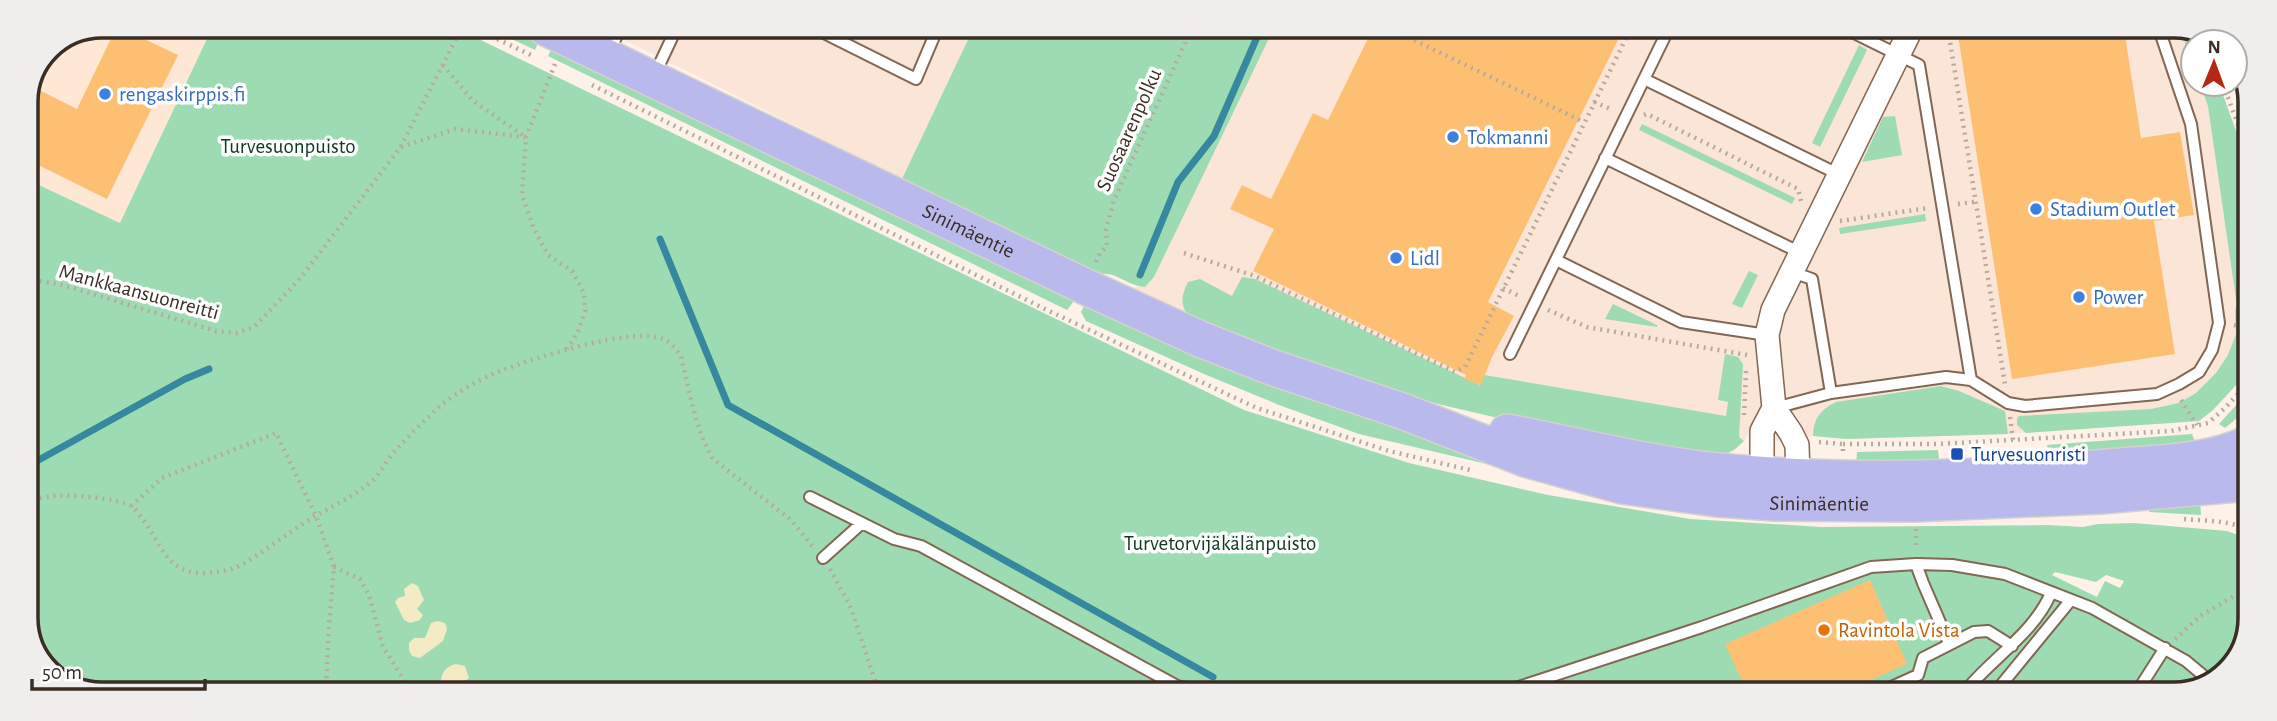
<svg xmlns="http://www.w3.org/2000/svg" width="2277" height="721" viewBox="0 0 2277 721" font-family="'Alegreya Sans',sans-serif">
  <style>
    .commercial { fill: #fae5d7 }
    .built { fill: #ffe7d5 }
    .green { fill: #9ddbb3; fill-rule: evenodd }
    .sand { fill: #f4eac4 }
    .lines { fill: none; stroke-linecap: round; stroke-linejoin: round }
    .stream { stroke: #3588a0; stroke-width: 7 }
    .building { fill: #fdc073 }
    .lane-casing { stroke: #846752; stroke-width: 14 }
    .street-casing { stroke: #846752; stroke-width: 26 }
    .primary-casing { stroke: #d4d1cf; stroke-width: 38 }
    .path { stroke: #b7aaa0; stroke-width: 4.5; stroke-dasharray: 2 5; stroke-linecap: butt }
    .lane { stroke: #fff; stroke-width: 10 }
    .street { stroke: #fff; stroke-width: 23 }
    .primary { stroke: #b9b9ed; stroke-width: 35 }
    .shop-dot { fill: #3f7fe0; stroke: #fff; stroke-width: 2.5 }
    .transit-dot { fill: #1a4fb4; stroke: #fff; stroke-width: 2.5 }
    .food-dot { fill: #e8710a; stroke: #fff; stroke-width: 2.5 }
    .labels { text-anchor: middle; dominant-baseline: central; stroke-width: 7; stroke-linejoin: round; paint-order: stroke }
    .shop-label { font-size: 21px; fill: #366cbe; stroke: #fff; text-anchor: start }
    .street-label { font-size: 21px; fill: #3a2d24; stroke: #fff }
    .park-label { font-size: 21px; fill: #103822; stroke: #fff }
    .transit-label { font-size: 21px; fill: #164399; stroke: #fff; text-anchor: start }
    .food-label { font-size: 21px; fill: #c56008; stroke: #fff; text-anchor: start }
    .rim { fill: none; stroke: #3a2d24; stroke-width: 3.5 }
  </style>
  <rect width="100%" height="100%" fill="#fef1e7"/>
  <!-- commercial -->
  <path class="commercial" d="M599 27H974L902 179Z
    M1274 28 2194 29 2201 33 2204 42H2193V84H2219L2239 139 2250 184 2249 371 2213 410 2199 421 2008 434 1846 439 1813 436 1778 441 1751 429 1744 441 1734 450 1593 440 1425 401 1337 373 1133 293 1135 287 1145 286 1154 277Z"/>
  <!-- built -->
  <path class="built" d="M103 26H213L120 223 26 179V103L49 48Z"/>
  <!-- green -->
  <path class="green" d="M213 26 454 27 1244 410 1409 463 1548 495 1690 519 1821 527 2049 525 2083 527 2098 524 2134 523 2227 531 2248 539V638L2221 679 2174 695 83 692 45 668 26 624V179L120 223ZM2055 572 2096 582 2106 575 2124 581 2120 588 2105 581 2097 597 2052 575Z
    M486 27H512L538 43 535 50Z
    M974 27 1274 28 1154 277 1145 287C1129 287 1117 272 1102 274L902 179Z
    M2180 29C2193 29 2199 29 2204 42H2193V64Z
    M1859 45 1867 50 1820 147 1812 143Z
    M552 48 747 136 1074 301 1067 310 548 56Z
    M2235 57 2251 97 2250 134 2233 84H2235Z
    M2200 84H2219L2239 139 2250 184 2249 371 2213 410 2199 421 2026 433 2017 425V419L2019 416 2151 409 2179 403 2196 393 2216 373 2228 355 2236 334 2235 310 2237 306 2208 106Z
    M1895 116 1902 155 1862 162 1883 117Z
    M1642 124 1795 198 1792 204 1639 130Z
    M1925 214 1926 221 1840 234 1839 228Z
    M1749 271 1758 275 1742 308 1732 304Z
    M1242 277 1255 279 1480 385 1484 375 1726 416 1728 402 1718 400 1725 354 1738 357 1743 364 1739 437 1744 441 1734 450 1718 458 1593 440 1425 401 1337 373 1189 317C1180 304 1181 296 1188 282L1200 279 1232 296Z
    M1613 304 1657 325V327L1605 319Z
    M1084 306 1251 378 1551 479 1359 434 1279 405 1204 374 1086 321 1081 312Z
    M1941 386 1959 391 2005 411 2008 434 1846 439 1813 436C1813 419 1821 409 1836 402Z
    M2249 391V408L2225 428 2219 424Z
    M2192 434 2197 447 2104 457 2048 453 2047 445Z
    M1938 450 1939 459 1888 470H1856L1857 452Z
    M2200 499 2201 515 2149 512V504Z"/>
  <!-- sand -->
  <path class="sand" d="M412 583 418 586 424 600 417 609 423 615 420 620 410 623 404 620 395 602 398 598 405 596 404 589Z
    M438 621 445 623 447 629 443 641 420 658 412 656 409 650V643L414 638H425L431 623Z
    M456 664 465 666 469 678 463 682 468 690 465 693 445 692C437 681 442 667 456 664Z"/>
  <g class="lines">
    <!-- stream -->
    <path class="stream" d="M660 239 728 405 1213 677
      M1140 275 1178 182 1214 136 1261 28
      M26 467 185 379 209 369"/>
  </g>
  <!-- building -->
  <path class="building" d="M117 26 178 55 107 199 26 159V102L33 87 77 109Z
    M1373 28H1624L1488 302 1514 316 1492 357 1481 385 1464 379 1466 375 1253 271 1274 229 1230 209 1242 185 1271 199 1313 113 1328 120Z
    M1957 29H2124L2141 138 2180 132 2194 215 2154 221 2175 354 2012 379Z
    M1870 580 1907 664 1839 694H1748L1725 644Z"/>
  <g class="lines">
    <!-- lane casing -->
    <g class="lane-casing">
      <path id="lane" d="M812 27 916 79 938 27
        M1846 29 1919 65 1971 380
        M608 54 621 27
        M654 76 677 27
        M1644 79 1840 175
        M1605 158 1801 253
        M1556 260 1681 322 1767 335
        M1792 272 1812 279 1831 393
        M1510 354 1669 28
        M1775 408 1831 393 1946 377 1971 380 2008 403 2025 406 2157 394 2179 384 2199 372 2212 350 2219 323 2191 124 2159 29
        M810 497 894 539 921 546 1177 686 1218 694
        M823 558 862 523
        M1948 641 1923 583 1916 564 1952 565 2005 574 2092 608 2186 661 2211 682
        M1497 694 1702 627 1871 567 1916 564
        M1876 694 1918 675 1923 658 1974 632 1988 631 2012 646
        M1963 694C1990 659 2033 635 2051 593
        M1993 695 2070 601
        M2135 695 2165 648"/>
    </g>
    <!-- street casing -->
    <g class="street-casing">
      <path id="street" d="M1767 485 1762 474V431L1774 408
        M1789 487 1798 477 1797 445 1791 433 1774 408 1767 335 1773 310 1911 29"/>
    </g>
    <!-- primary casing -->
    <g class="primary-casing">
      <g id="primary">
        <path id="s1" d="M544 27 1086 287 1200 339 1274 368 1402 411 1528 460 1622 486 1717 499 1775 503 1913 504 2101 496 2237 484 2249 486"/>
        <path d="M1507 432C1572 444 1635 461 1700 469 1836 484 1973 480 2108 467 2152 463 2210 463 2249 443"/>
      </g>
    </g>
    <!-- path -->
    <path class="path" d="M472 27 531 55
      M1389 28 1584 122
      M1948 29 2005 384
      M2206 37 2208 42
      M555 64 526 137 522 195 534 229 548 255 572 271 584 293 585 311 578 332 567 349
      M443 65 472 100 525 137
      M2223 84 2250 157
      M592 85 1049 311 1257 408 1389 451 1470 470
      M1594 102 1613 110
      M1644 115 1647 114 1798 189 1801 201
      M401 147 455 129 526 137
      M1958 204 1974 202
      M1840 221 1928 208
      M1184 253 1255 276 1455 372 1465 367 1631 28
      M1096 262 1100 253 1107 246 1106 230 1114 200 1185 43 1188 28
      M26 279 63 285 216 331 236 333 254 327 298 281 400 148 462 27
      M1503 288 1521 297
      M1548 310 1587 327 1747 355
      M2234 325 2249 328
      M2181 400 2197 425
      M1744 415 1746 371
      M2010 417 2013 440
      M1819 442 1843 444
      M1843 451V444H1938L2171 431 2208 423 2225 408 2249 382
      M26 501C35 499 44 497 53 496 68 494 119 498 131 506 135 508 139 515 142 518 162 544 166 574 205 573 218 572 230 571 241 565 267 550 291 530 317 515 337 504 358 494 375 478 382 471 387 460 394 452 408 437 423 421 439 407 457 392 481 378 503 370 534 358 634 326 663 339 671 342 677 350 681 357 690 391 695 429 713 459L791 520 814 548
      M131 506 162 478 276 433 316 516 334 567 329 625 326 692
      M2184 519C2206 521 2228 520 2249 530
      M1916 529V549
      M334 567 360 579 369 595 383 647 404 680 407 692
      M830 569 851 608 879 693
      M2175 639 2200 616 2248 588"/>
    <!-- lane -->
    <use href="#lane" class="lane"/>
    <!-- street -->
    <use href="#street" class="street"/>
    <!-- primary -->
    <use href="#primary" class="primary"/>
  </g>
  <!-- markers -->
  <g class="shop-dot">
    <circle cx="105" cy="94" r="7"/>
    <circle cx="1453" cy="137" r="7"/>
    <circle cx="2036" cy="209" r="7"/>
    <circle cx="1396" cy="258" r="7"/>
    <circle cx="2079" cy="297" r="7"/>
  </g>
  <rect class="transit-dot" x="1950" y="447" width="14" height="14" rx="3.5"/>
  <circle class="food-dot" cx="1824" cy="630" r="7"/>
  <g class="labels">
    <!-- shop labels -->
    <g class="shop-label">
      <text x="119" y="94">rengaskirppis.fi</text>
      <text x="1467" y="137">Tokmanni</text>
      <text x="2050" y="209">Stadium Outlet</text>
      <text x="1410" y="258">Lidl</text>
      <text x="2093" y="297">Power</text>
    </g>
    <!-- street labels -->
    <g class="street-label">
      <text transform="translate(1129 130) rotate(-66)">Suosaarenpolku</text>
      <text stroke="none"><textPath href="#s1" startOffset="471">Sinimäentie</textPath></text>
      <text transform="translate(139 292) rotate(15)">Mankkaansuonreitti</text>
      <text stroke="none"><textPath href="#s1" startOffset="1372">Sinimäentie</textPath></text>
    </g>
    <!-- park labels -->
    <g class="park-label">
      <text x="288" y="146">Turvesuonpuisto</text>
      <text x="1220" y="543">Turvetorvijäkälänpuisto</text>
    </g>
    <!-- transit labels -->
    <g class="transit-label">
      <text x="1971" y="454">Turvesuonristi</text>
    </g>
    <!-- food labels -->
    <g class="food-label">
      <text x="1838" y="630">Ravintola Vista</text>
    </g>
  </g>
  <!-- crop -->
  <path d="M0 0H2277V721H0ZM102 38H2174A64 64 0 0 1 2238 102V618A64 64 0 0 1 2174 682H102A64 64 0 0 1 38 618V102A64 64 0 0 1 102 38Z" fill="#efeeed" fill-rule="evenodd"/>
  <path class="rim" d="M102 38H2174A64 64 0 0 1 2238 102V618A64 64 0 0 1 2174 682H102A64 64 0 0 1 38 618V102A64 64 0 0 1 102 38Z"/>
  <!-- north arrow -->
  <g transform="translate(2214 63) rotate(1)"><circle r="33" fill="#ffffff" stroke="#b0aba7" stroke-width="2"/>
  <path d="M0-5L12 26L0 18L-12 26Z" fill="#b52914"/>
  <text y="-10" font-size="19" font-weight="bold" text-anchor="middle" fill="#3a2d24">N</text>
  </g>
  <!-- scale -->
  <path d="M32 679v10h173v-10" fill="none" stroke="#3a2d24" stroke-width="3.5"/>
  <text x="42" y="679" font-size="21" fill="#3a2d24" stroke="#ffffff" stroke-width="5" paint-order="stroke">50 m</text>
</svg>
